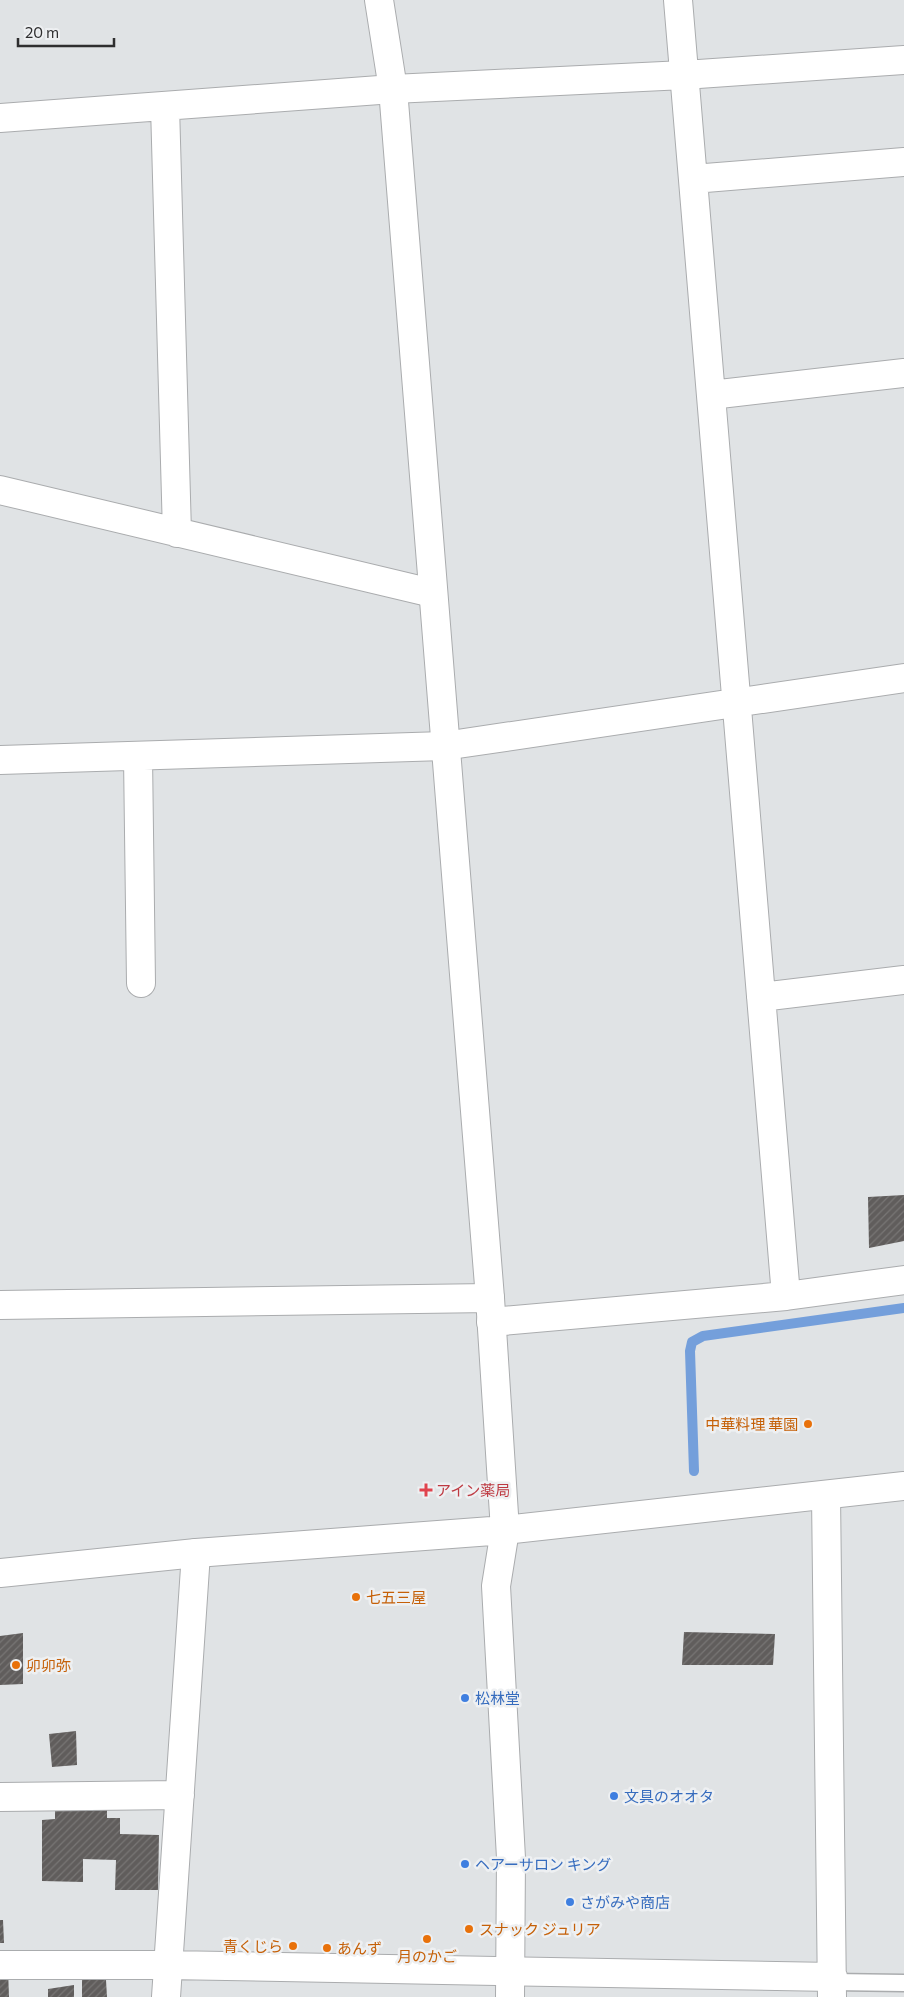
<svg xmlns="http://www.w3.org/2000/svg" width="904" height="1997" viewBox="0 0 904 1997" font-family="Commissioner,'Noto Sans JP',sans-serif">
  <style>
    .lines { fill: none; stroke-linecap: round; stroke-linejoin: round }
    .stream { stroke: #749fdb; stroke-width: 10 }
    .building { fill: url(#building-hatch) }
    .lane-casing { stroke: #aaacae; stroke-width: 19 }
    .street-casing { stroke: #aaacae; stroke-width: 30 }
    .secondary-casing { stroke: #aaacae; stroke-width: 30 }
    .lane { stroke: #fff; stroke-width: 16 }
    .street { stroke: #fff; stroke-width: 28 }
    .secondary { stroke: #fff; stroke-width: 28 }
    .food-dot { fill: #e8710a; stroke: #eef0f2; stroke-width: 2 }
    .health-dot { fill: #e0444e; stroke: #eef0f2; stroke-width: 2 }
    .shop-dot { fill: #3f7fe0; stroke: #eef0f2; stroke-width: 2 }
    .labels { text-anchor: middle; dominant-baseline: central; stroke-width: 5; stroke-linejoin: round; paint-order: stroke }
    .food-label { font-size: 15px; fill: #c56008; stroke: #eef0f2; text-anchor: start }
    .health-label { font-size: 15px; fill: #be3a42; stroke: #eef0f2; text-anchor: start }
    .shop-label { font-size: 15px; fill: #366cbe; stroke: #eef0f2; text-anchor: start }
  </style>
  <defs>
    <pattern id="building-hatch" width="6" height="6" patternUnits="userSpaceOnUse" patternTransform="scale(1.25)"><rect width="6" height="6" fill="#605d5c"/><path d="M-1 1l2-2M0 6l6-6M5 7l2-2" fill="none" stroke="#787675"/></pattern>
  </defs>
  <rect width="100%" height="100%" fill="#e0e3e5"/>
  <g class="lines">
    <!-- stream -->
    <path class="stream" d="M694 1471 690 1351 692 1342 703 1336 904 1308"/>
  </g>
  <!-- building -->
  <path class="building" d="M904 1195V1241L869 1248 868 1197Z
    M684 1632 775 1634 773 1665H682Z
    M23 1633V1684L0 1685V1636Z
    M76 1731 77 1765 52 1767 49 1734Z
    M55 1808 107 1809V1818H120V1834L159 1835 158 1890H115L116 1860 83 1859V1882L42 1881V1820L55 1819Z
    M0 1920H3L4 1943H0Z
    M8 1969 9 1997H0V1970Z
    M82 1976 106 1980 107 1997H82Z
    M74 1985V1997H48V1989Z"/>
  <g class="lines">
    <!-- lane casing -->
    <g class="lane-casing">
      <path id="lane" d="M833 1982 904 1983"/>
    </g>
    <!-- street casing -->
    <g class="street-casing">
      <path id="street" d="M678 0 786 1296
        M165 106 177 533
        M0 118 393 89 684 75 904 60
        M693 179 904 162
        M711 395 904 373
        M0 490 432 593
        M138 756 141 983
        M0 760 444 746 904 678
        M761 997 904 980
        M0 1305 490 1298
        M491 1322 786 1296 904 1280
        M826 1495 832 1997
        M0 1797 180 1795
        M0 1965H167L833 1977
        M166 1997 196 1553"/>
    </g>
    <!-- secondary casing -->
    <g class="secondary-casing">
      <path id="secondary" d="M379 0 393 89 490 1298 505 1530 496 1586 511 1858 510 1997
        M0 1573 196 1553 505 1530 904 1486"/>
    </g>
    <!-- lane -->
    <use href="#lane" class="lane"/>
    <!-- street -->
    <use href="#street" class="street"/>
    <!-- secondary -->
    <use href="#secondary" class="secondary"/>
  </g>
  <!-- markers -->
  <g class="food-dot">
    <circle cx="808" cy="1424" r="5"/>
    <circle cx="356" cy="1597" r="5"/>
    <circle cx="16" cy="1665" r="5"/>
    <circle cx="469" cy="1929" r="5"/>
    <circle cx="427" cy="1939" r="5"/>
    <circle cx="293" cy="1946" r="5"/>
    <circle cx="327" cy="1948" r="5"/>
  </g>
  <path class="health-dot" d="M423.5 1482.5h5v5h5v5h-5v5h-5v-5h-5v-5h5z"/>
  <g class="shop-dot">
    <circle cx="465" cy="1698" r="5"/>
    <circle cx="614" cy="1796" r="5"/>
    <circle cx="465" cy="1864" r="5"/>
    <circle cx="570" cy="1902" r="5"/>
  </g>
  <g class="labels">
    <!-- food labels -->
    <g class="food-label">
      <text x="798" y="1424" text-anchor="end">中華料理 華園</text>
      <text x="366" y="1597">七五三屋</text>
      <text x="26" y="1665">卯卯弥</text>
      <text x="479" y="1929">スナック ジュリア</text>
      <text x="283" y="1946" text-anchor="end">青くじら</text>
      <text x="337" y="1948">あんず</text>
      <text x="427" y="1956" text-anchor="middle">月のかご</text>
    </g>
    <!-- health labels -->
    <g class="health-label">
      <text x="436" y="1490">アイン薬局</text>
    </g>
    <!-- shop labels -->
    <g class="shop-label">
      <text x="475" y="1698">松林堂</text>
      <text x="624" y="1796">文具のオオタ</text>
      <text x="475" y="1864">ヘアーサロン キング</text>
      <text x="580" y="1902">さがみや商店</text>
    </g>
  </g>
  <!-- scale -->
  <path d="M18 38v8h96v-8" fill="none" stroke="#2e2e2f" stroke-width="2.5"/>
  <text x="25" y="38" font-size="15" fill="#2e2e2f" stroke="#eef0f2" stroke-width="4" paint-order="stroke">20 m</text>
</svg>
